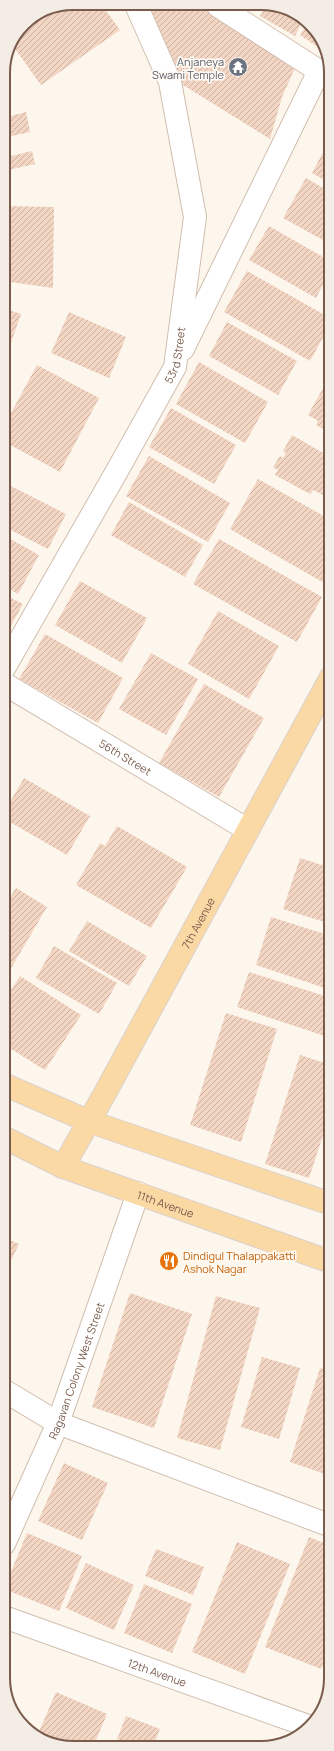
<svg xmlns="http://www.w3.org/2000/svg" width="334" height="1751" viewBox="0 0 334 1751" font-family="Manrope,sans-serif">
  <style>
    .building { fill: url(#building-hatch) }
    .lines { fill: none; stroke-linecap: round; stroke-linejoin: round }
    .minor-casing { stroke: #d1beb0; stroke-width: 24 }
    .major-casing { stroke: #dad1cd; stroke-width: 24 }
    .minor { stroke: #fff; stroke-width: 22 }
    .major { stroke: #fbd9a5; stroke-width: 22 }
    .labels { text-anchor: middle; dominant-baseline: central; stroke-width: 3.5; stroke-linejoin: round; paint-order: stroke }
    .worship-label { font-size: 11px; fill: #5b616d; stroke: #fffaf3; text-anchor: end }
    .street-label { font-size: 11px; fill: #7a5c4d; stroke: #fffaf3 }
    .food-label { font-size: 11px; fill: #c56008; stroke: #fffaf3; text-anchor: start }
    .rim { fill: none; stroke: #7a5c4d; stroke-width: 2 }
  </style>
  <defs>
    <pattern id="building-hatch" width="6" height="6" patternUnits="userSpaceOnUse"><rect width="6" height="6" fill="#f3d5c3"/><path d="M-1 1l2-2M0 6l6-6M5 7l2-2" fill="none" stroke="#cab0a1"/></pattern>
  </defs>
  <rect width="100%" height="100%" fill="#fdf6ec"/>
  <!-- building -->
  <path class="building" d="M266 5H279L303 20 295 36 260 16Z
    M209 6 299 59 282 97 270 139 183 85 146 7Z
    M53 8H104L120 30 41 85 13 46 20 31Z
    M308 23 314 27 325 52 300 35Z
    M26 112 30 132 7 137 11 156 32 151 35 164 3 171V118Z
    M330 139V183L312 173Z
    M306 178 330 192V244L283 218Z
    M3 206 54 207 53 288 3 281Z
    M269 226 330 261V271L316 298 249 260Z
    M247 271 330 318V325L310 361 224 312Z
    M3 308 21 314 3 365Z
    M69 312 126 337 109 378 51 353Z
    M227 322 297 361 278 395 209 356Z
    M199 362 268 402 245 443 176 404Z
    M37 365 99 398 60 472 3 441V428Z
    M327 381 331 383V429L327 427 325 430 316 425 318 421 308 415Z
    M171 408 236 445 214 484 149 447Z
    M292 435 330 457 328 459 331 461V499L313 490 310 494 275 475 278 470 273 467 280 456 283 458 286 453 283 451Z
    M149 456 230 503 208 542 126 496Z
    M258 479 331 520V587L230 529Z
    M3 482 66 514 48 549 3 526Z
    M129 502 203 545 185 577 111 535Z
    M3 535 39 555 18 594 3 585Z
    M219 539 322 597 297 642 193 584Z
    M80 581 147 618 122 663 55 625Z
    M3 594 23 604 3 640Z
    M218 611 279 646 249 699 188 664Z
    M45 634 123 678 98 723 19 679Z
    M151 653 198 679 166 735 119 709Z
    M204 684 264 718 219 797 159 763Z
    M24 778 90 816 67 855 3 818V814Z
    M117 826 187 867 151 928 76 885 100 843 105 846Z
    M300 858 331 868V924L283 909Z
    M16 888 47 907 3 982V909Z
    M271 917 331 936V990L256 965Z
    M87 921 147 956 129 986 69 951Z
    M54 946 117 983 99 1014 36 978Z
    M249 972 331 998V1038L237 1007Z
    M20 976 81 1015 45 1070 3 1044V1002Z
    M226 1013 277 1029 241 1142 190 1125Z
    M300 1055 331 1065V1111L309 1178 265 1164Z
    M3 1237 19 1244 3 1277Z
    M130 1293 192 1314 154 1428 92 1407Z
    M216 1296 260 1308 220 1450 177 1438Z
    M262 1357 300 1368 279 1439 241 1427Z
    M320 1368 331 1371V1476L290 1462Z
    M64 1463 108 1483 82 1540 38 1521Z
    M27 1533 82 1556 59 1611 4 1589Z
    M309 1537 331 1546V1645L321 1669 265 1647Z
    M237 1542 290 1564 245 1674 192 1652Z
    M156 1549 204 1567 193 1595 145 1576Z
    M86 1563 134 1585 114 1630 66 1608Z
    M144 1584 192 1604 172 1653 124 1633Z
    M56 1692 107 1714 93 1747H59L38 1734Z
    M126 1716 160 1729 153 1747H114Z
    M19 1722 37 1730 36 1733 20 1724Z"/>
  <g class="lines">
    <!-- minor casing -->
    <g class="minor-casing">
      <g id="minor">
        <path d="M183 349 319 71 218 6"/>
        <path id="s1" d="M3 670 117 471 175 367 195 217 170 82 137 7"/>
        <path id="s2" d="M3 683 248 830"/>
        <path d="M3 1390 58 1423 331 1526"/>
        <path id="s3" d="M4 1544 58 1423 138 1193"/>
        <path id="s4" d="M4 1617 311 1727"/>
      </g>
    </g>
    <!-- major casing -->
    <g class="major-casing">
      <g id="major">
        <path d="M3 1084 88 1121 331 1204"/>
        <path id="s5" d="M3 1137 63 1167 331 1262"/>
        <path id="s6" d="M63 1167 104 1095 331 677"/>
      </g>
    </g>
    <!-- minor -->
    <use href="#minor" class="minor"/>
    <!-- major -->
    <use href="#major" class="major"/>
  </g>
  <!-- icons -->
  <defs>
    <g id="temple-disc" transform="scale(1)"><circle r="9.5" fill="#6b7280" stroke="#fffaf3"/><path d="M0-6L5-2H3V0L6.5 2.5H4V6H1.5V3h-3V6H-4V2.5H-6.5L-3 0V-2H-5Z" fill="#fff"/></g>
    <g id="restaurant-disc" transform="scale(1)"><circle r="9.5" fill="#e8710a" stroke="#fffaf3"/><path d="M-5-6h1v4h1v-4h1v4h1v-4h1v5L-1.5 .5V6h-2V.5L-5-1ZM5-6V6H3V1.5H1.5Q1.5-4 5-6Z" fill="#fff"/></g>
  </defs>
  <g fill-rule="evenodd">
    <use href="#temple-disc" x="238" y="67"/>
    <use href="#restaurant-disc" x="169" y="1261"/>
  </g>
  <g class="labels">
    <!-- worship labels -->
    <g class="worship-label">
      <text x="224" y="61">Anjaneya<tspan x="224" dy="13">Swami Temple</tspan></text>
    </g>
    <!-- street labels -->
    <g class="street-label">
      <text stroke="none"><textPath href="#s1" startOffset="360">53rd Street</textPath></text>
      <text stroke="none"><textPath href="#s2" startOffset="143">56th Street</textPath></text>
      <text stroke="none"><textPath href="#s6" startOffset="279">7th Avenue</textPath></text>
      <text stroke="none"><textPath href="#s5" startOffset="176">11th Avenue</textPath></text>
      <text stroke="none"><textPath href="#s3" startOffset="188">Ragavan Colony West Street</textPath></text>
      <text stroke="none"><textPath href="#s4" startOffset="163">12th Avenue</textPath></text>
    </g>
    <!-- food labels -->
    <g class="food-label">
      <text x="183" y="1255">Dindigul Thalappakatti<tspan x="183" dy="13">Ashok Nagar</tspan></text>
    </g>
  </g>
  <!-- crop -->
  <path d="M0 0H334V1751H0ZM73 10H261A63 63 0 0 1 324 73V1678A63 63 0 0 1 261 1741H73A63 63 0 0 1 10 1678V73A63 63 0 0 1 73 10Z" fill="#f4ede6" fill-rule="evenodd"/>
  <path class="rim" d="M73 10H261A63 63 0 0 1 324 73V1678A63 63 0 0 1 261 1741H73A63 63 0 0 1 10 1678V73A63 63 0 0 1 73 10Z"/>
</svg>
